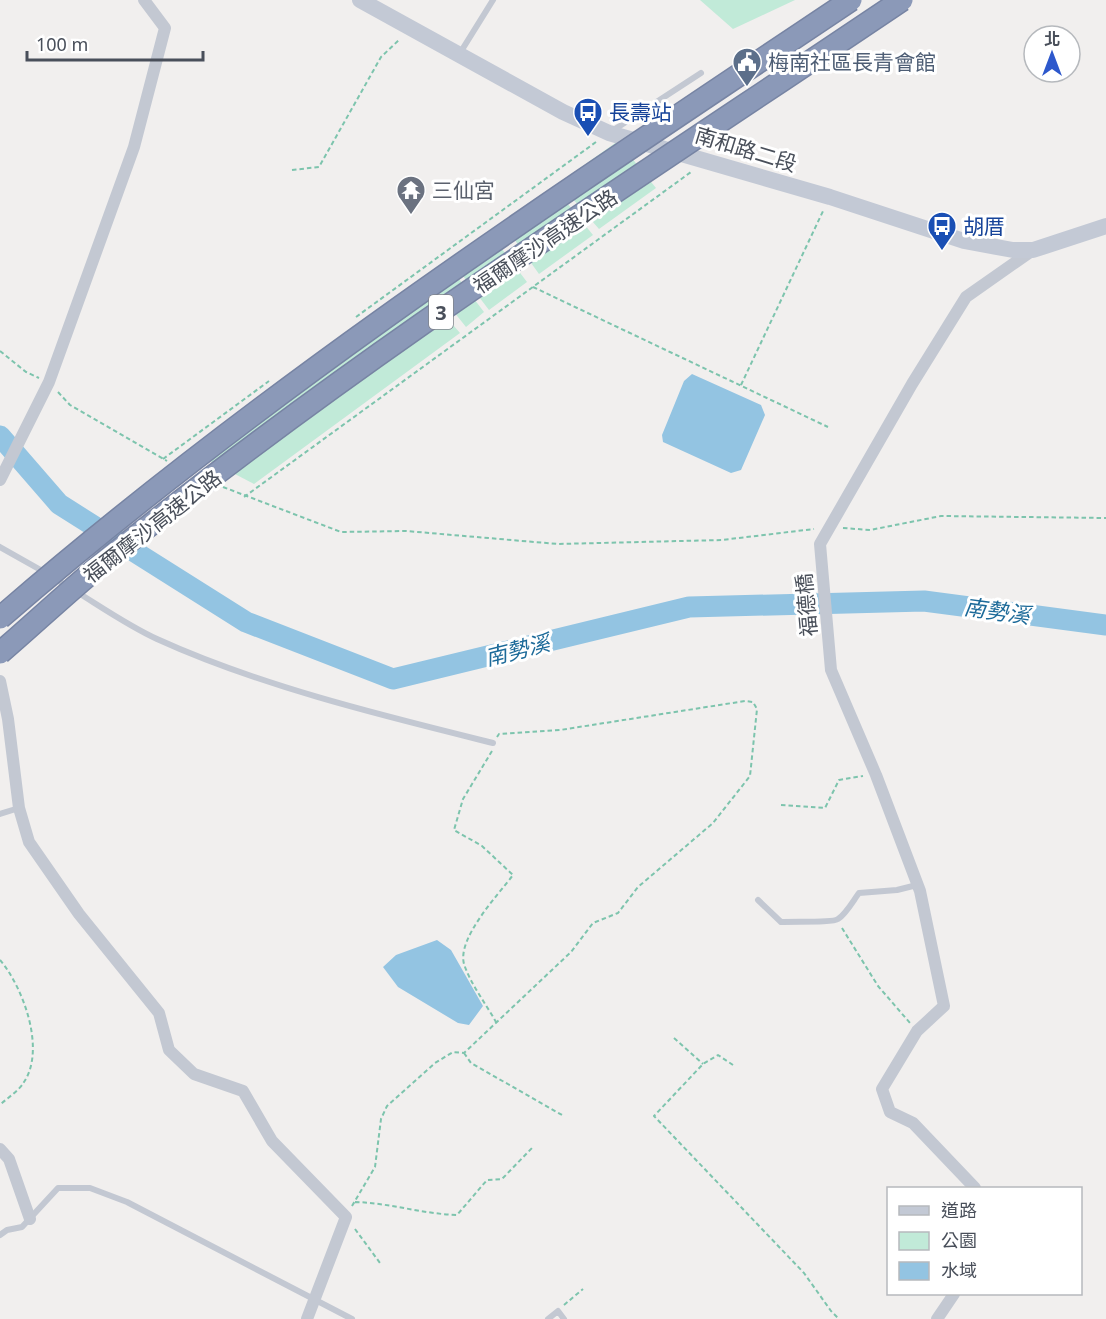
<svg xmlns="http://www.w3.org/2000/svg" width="1106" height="1319" viewBox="0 0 1106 1319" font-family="'Noto Sans','Noto Sans TC',sans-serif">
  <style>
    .green { fill: #c1ead8 }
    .water { fill: #93c4e2 }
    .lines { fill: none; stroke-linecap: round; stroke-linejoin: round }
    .river { stroke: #93c4e2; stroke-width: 21 }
    .path { stroke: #7dc4ad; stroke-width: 2; stroke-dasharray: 4.5 3; stroke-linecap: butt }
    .service { stroke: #c3c8d2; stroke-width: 6 }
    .minor { stroke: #c3c8d2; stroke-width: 12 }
    .secondary { stroke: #c3c9d5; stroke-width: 16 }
    .motorway-bridge-casing { stroke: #7784a3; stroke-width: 24; stroke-linecap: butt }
    .motorway-bridge { stroke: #8b99b8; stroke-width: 21 }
    .labels { text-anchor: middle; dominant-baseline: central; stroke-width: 6; stroke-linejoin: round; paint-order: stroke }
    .shield { fill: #fff; stroke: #80848c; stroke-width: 1.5 }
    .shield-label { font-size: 20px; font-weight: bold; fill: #494f5a }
    .service-label { font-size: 21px; fill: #4e5e75; stroke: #fff; text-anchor: start }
    .transit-label { font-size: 21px; fill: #164399; stroke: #fff; text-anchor: start }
    .street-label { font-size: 21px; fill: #494f5a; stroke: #fff }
    .worship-label { font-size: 21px; fill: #5b616d; stroke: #fff; text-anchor: start }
    .water-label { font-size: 22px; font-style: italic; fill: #1c6a99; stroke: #fff }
  </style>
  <rect width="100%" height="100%" fill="#f1efee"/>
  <!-- green -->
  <path class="green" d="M700 0H795L733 29Z
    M618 141 656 188 599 229 559 183Z
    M555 188 593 235 539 274 504 225Z
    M489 232 527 282 489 310 450 259Z
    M446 262 484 312 466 327 426 277Z
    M417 283 460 333 254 484 189 450Z"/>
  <!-- water -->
  <path class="water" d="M692 374 761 405 765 415 741 470 731 473 663 442 662 435 684 381Z
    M437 940 451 950 483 1006 469 1025 458 1023 398 987 383 967 396 955Z"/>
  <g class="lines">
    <!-- river -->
    <path class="river" d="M0 436 59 504 246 622 393 679 689 607 924 601 1106 625"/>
    <!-- path -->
    <path class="path" d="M292 170 319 167 381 57 400 39
      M533 287 828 427
      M356 317 596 142
      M0 351 26 372 39 378
      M741 385 824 209
      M58 392 70 405 167 461
      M163 459 269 381
      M223 487 341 532 406 531 558 544 722 540 814 529
      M244 497 691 172
      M843 528 870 530 941 516 1106 518
      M492 751 463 799 454 830 482 846 513 875C498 895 457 938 464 964 470 983 486 1004 496 1022
      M781 805 825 808 839 780 863 776
      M842 928 878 986 910 1023
      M0 960C23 987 46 1049 24 1082 19 1091 7 1098 0 1105
      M674 1038 703 1064
      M464 1053 471 1063 562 1115
      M733 1065 718 1055 703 1064 654 1116 804 1273 831 1311 839 1319
      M355 1202C390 1203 423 1214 457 1215L487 1180 502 1179 532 1148
      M352 1206 375 1167 381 1119 387 1106 435 1063 453 1052 464 1053 571 952 593 923 618 913 638 887 713 823 750 776 757 709 753 702 745 701 560 730 499 734 497 737
      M355 1229 380 1263
      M564 1305 583 1289"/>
    <!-- service -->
    <path class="service" d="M460 53 493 0
      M612 131 701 73
      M0 547 46 573
      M55 579C89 598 122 623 157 639 260 686 384 716 493 743
      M0 814 19 808
      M758 900 781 922C792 921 833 923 838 919 846 914 853 901 859 893L897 890 917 885
      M0 1235 7 1230 22 1227 58 1188H90L127 1202 352 1319
      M548 1319 558 1311 564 1319"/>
    <!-- minor -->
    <path class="minor" d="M0 480 49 382 134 147 165 28 144 0
      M0 681 8 719 19 808 29 842 79 914 159 1013 169 1050 194 1074 243 1091 272 1141 346 1217 307 1319
      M0 1149 9 1159 30 1219
      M975 1188 913 1123 890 1112 882 1089 917 1031 944 1006 920 891 876 775 831 670 820 544 912 384 966 297 1033 250
      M937 1319 954 1294"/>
    <!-- secondary -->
    <path class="secondary" d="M360 0 563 112 609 133 830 197 964 241 1013 250H1033L1106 226"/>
    <!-- motorway-bridge casing -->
    <g class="motorway-bridge-casing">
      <path id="motorway-bridge" d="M0 618C265 388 560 195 851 0
        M0 653C37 621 72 588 110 557 361 354 635 180 902 0"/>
    </g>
    <!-- motorway-bridge -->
    <use href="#motorway-bridge" class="motorway-bridge"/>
  </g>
  <!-- icons -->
  <defs>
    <g id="civic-pin" transform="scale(1.5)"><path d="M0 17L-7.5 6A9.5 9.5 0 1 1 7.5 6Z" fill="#5c6f8a" stroke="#fff"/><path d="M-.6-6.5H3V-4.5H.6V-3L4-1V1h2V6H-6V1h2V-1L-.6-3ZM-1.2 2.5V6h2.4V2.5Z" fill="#fff"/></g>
    <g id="bus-pin" transform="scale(1.5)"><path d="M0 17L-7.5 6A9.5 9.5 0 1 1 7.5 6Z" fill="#1a4fb4" stroke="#fff"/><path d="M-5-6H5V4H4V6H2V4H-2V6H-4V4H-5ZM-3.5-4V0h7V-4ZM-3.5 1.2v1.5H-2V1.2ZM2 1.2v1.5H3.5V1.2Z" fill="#fff"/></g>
    <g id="temple-pin" transform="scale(1.5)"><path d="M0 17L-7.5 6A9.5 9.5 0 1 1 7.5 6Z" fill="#6b7280" stroke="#fff"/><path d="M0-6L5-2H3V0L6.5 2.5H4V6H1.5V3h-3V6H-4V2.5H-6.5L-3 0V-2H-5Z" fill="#fff"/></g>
  </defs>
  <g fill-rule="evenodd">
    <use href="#civic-pin" x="747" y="62"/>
    <use href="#bus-pin" x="588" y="112"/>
    <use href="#temple-pin" x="411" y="190"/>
    <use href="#bus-pin" x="942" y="226"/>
  </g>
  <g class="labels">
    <!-- shield labels -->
    <rect class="shield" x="429" y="295" width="24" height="34" rx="4.5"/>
    <g class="shield-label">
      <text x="441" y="312">3</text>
    </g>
    <!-- service labels -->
    <g class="service-label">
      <text x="768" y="62">梅南社區長青會館</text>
    </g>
    <!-- transit labels -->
    <g class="transit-label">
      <text x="609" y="112">長壽站</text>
      <text x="963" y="226">胡厝</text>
    </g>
    <!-- street labels -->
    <g class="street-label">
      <text transform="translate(746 149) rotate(17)">南和路二段</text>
      <text transform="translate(545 241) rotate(-34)">福爾摩沙高速公路</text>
      <text transform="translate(152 526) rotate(-38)">福爾摩沙高速公路</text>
      <text transform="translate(806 605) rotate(-95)">福德橋</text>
    </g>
    <!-- worship labels -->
    <g class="worship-label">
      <text x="432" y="190">三仙宮</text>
    </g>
    <!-- water labels -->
    <g class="water-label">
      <text transform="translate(997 610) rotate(8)">南勢溪</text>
      <text transform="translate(517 649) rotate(-14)">南勢溪</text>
    </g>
  </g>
  <!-- legend -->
  <rect x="887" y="1187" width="195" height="108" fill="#ffffff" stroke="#b6b9bd" stroke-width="1.5"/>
  <rect x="899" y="1206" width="30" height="9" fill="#c3c9d5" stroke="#b6b9bd" stroke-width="1.5"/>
  <text x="941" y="1217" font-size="18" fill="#494f5a">道路</text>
  <rect x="899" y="1232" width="30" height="18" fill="#c1ead8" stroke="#b6b9bd" stroke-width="1.5"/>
  <text x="941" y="1247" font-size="18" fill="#494f5a">公園</text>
  <rect x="899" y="1262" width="30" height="18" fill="#93c4e2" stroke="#b6b9bd" stroke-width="1.5"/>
  <text x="941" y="1277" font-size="18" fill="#494f5a">水域</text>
  <!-- north arrow -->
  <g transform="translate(1052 54)"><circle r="28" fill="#ffffff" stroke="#b6b9bd" stroke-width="1.5"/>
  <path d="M0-4.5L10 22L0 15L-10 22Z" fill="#2d58cc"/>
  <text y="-9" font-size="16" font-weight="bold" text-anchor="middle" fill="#494f5a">北</text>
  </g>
  <!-- scale -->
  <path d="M27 51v9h176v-9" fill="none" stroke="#494f5a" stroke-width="3"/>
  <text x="36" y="51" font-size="18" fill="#494f5a" stroke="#ffffff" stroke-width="4.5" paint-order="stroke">100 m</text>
</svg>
